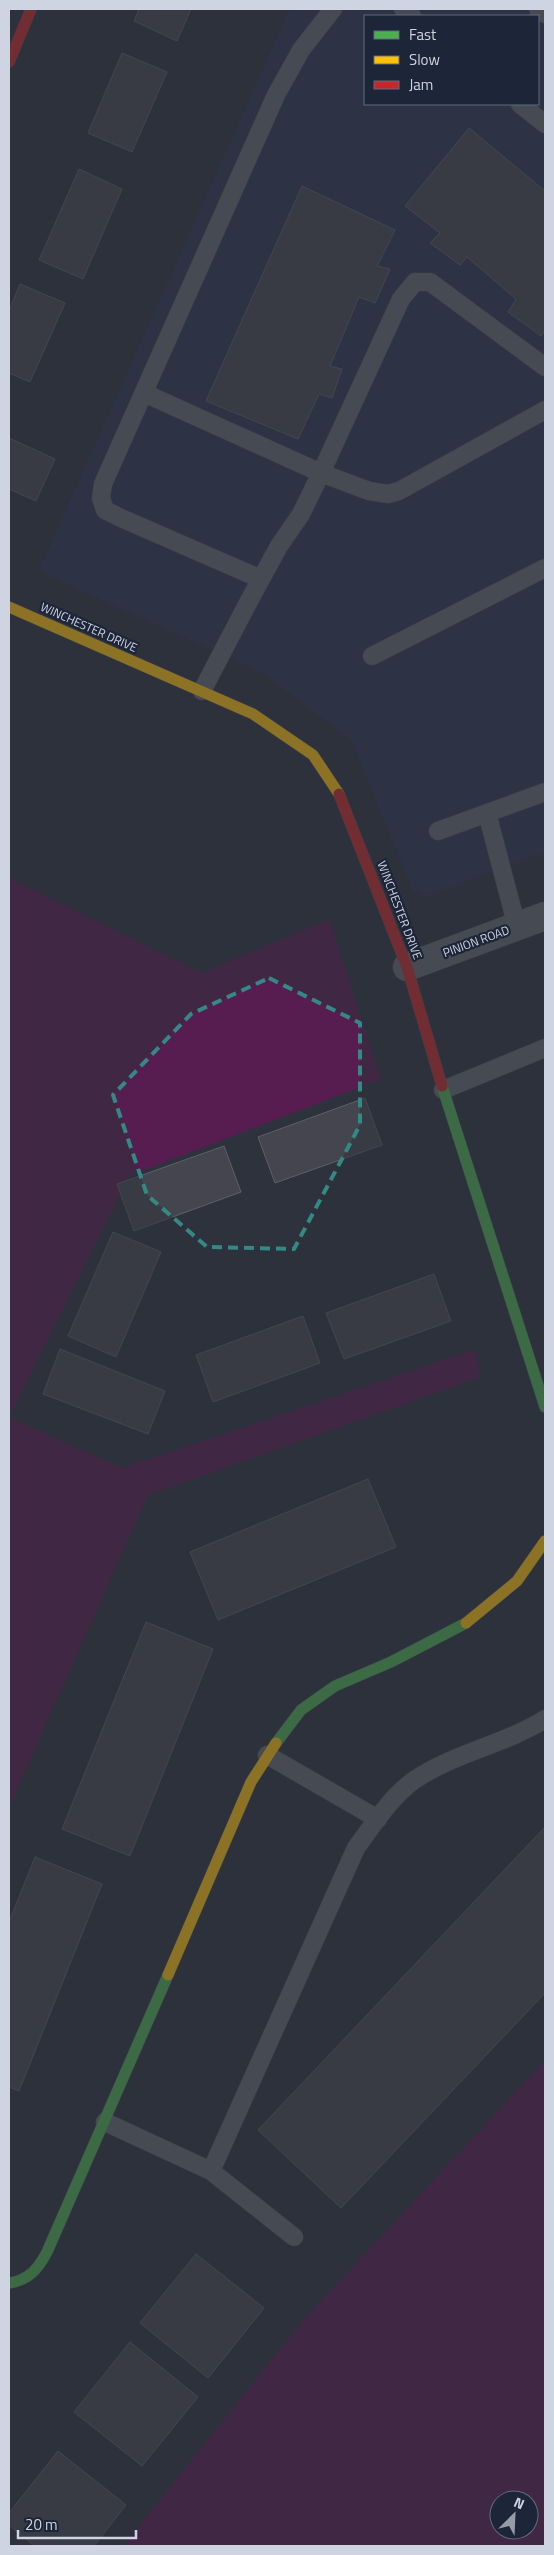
<svg xmlns="http://www.w3.org/2000/svg" width="554" height="2555" viewBox="0 0 554 2555" font-family="'Titillium Web',sans-serif">
  <style>
    .built { fill: #2d374f; fill-rule: evenodd }
    .green { fill: #571d51; fill-rule: evenodd }
    .building { fill: #45454f; stroke: #5e5f68 }
    .lines { fill: none; stroke-linecap: round; stroke-linejoin: round }
    .lane-casing { stroke: #484d56; stroke-width: 19 }
    .street-casing { stroke: #484d56; stroke-width: 29 }
    .fast-casing { stroke: #484d56; stroke-width: 12 }
    .slow-casing { stroke: #484d56; stroke-width: 12 }
    .jam-casing { stroke: #484d56; stroke-width: 12 }
    .lane { stroke: #65696d; stroke-width: 18 }
    .street { stroke: #65696d; stroke-width: 28 }
    .fast { stroke: #4caf50; stroke-width: 11 }
    .slow { stroke: #ffc107; stroke-width: 11 }
    .jam { stroke: #c62828; stroke-width: 11 }
    .marked { fill: none; stroke: #358985; stroke-width: 4; stroke-dasharray: 10 6; stroke-linejoin: round }
    .labels { text-anchor: middle; dominant-baseline: central; stroke-width: 4.5; stroke-linejoin: round; paint-order: stroke }
    .street-label { font-size: 12px; fill: #ced4e1; stroke: #1d2538 }
  </style>
  <rect width="100%" height="100%" fill="#2d323d"/>
  <!-- built -->
  <path class="built" d="M290 9H545V852L425 896 413 890 352 740 263 673 39 571ZM365 16H538V104H365Z"/>
  <!-- green -->
  <path class="green" d="M9 878 202 973 329 919 381 1079 129 1176 9 1417 122 1468 474 1350 481 1377 148 1495 9 1807Z
    M545 2061V2546H123L304 2319ZM499 2500H529V2530H499Z"/>
  <!-- building -->
  <path class="building" d="M139 9H191L177 41 134 21Z
    M122 53 167 72 132 152 88 133Z
    M469 128 545 191V330L541 336 508 312 516 299 467 257 460 265 430 243 440 233 405 206Z
    M79 169 122 189 83 279 39 260Z
    M302 186 395 230 377 266 390 269 375 303 359 297 330 366 342 369 332 398 319 394 298 439 206 401Z
    M20 284 65 303 30 382 9 373V311Z
    M9 438 55 459 36 501 9 489Z
    M365 1098 382 1145 275 1183 258 1137Z
    M224 1146 241 1192 134 1231 117 1184Z
    M113 1232 161 1252 116 1357 68 1336Z
    M434 1274 451 1321 344 1359 326 1313Z
    M303 1316 320 1363 213 1402 196 1355Z
    M60 1349 165 1391 148 1434 43 1394Z
    M368 1479 396 1547 218 1620 190 1552Z
    M146 1622 213 1649 130 1856 62 1829Z
    M545 1827V1993L341 2208 258 2130Z
    M35 1857 102 1884 19 2091 9 2087V1922Z
    M196 2254 264 2308 208 2378 140 2323Z
    M130 2342 198 2397 142 2466 74 2412Z
    M58 2451 126 2505 94 2546H35L9 2525V2513Z"/>
  <g class="lines">
    <!-- lane casing -->
    <g class="lane-casing">
      <path id="lane" d="M403 9 412 16
        M538 9 545 14
        M520 104 545 124
        M144 393 321 473 369 491 388 494 399 491 545 410
        M261 579 121 518 105 510 101 498 103 484 276 95 301 50 333 9
        M372 656 545 568
        M202 691 249 601 279 546 301 514 321 473 401 299 415 282H430L545 367
        M487 813 517 927
        M438 831 545 792
        M443 1090 545 1048
        M267 1755 378 1819
        M105 2122 211 2171 294 2237
        M211 2171 356 1848C373 1825 390 1798 413 1781 453 1753 504 1745 545 1719"/>
    </g>
    <!-- street casing -->
    <g class="street-casing">
      <path id="street" d="M407 967 545 916"/>
    </g>
    <!-- fast casing -->
    <g class="fast-casing">
      <path id="fast" d="M442 1086 545 1407
        M276 1743 301 1710 335 1686 391 1662 466 1623
        M9 2283C29 2280 38 2269 47 2252L168 1975"/>
    </g>
    <!-- slow casing -->
    <g class="slow-casing">
      <path id="slow" d="M9 607 253 714 313 755 339 794
        M466 1623 517 1581 545 1541
        M168 1975 251 1782 276 1743"/>
    </g>
    <!-- jam casing -->
    <g class="jam-casing">
      <path id="jam" d="M9 62 31 9
        M339 794 407 967 442 1086"/>
    </g>
    <!-- lane -->
    <use href="#lane" class="lane"/>
    <!-- street -->
    <use href="#street" class="street"/>
    <!-- fast -->
    <use href="#fast" class="fast"/>
    <!-- slow -->
    <use href="#slow" class="slow"/>
    <!-- jam -->
    <use href="#jam" class="jam"/>
  </g>
  <!-- marked area -->
  <path d="M0 0H554V2555H0ZM269 978 360 1023V1125L294 1249 207 1247 147 1195 113 1095 191 1014Z" fill="#2d323d" fill-opacity=".55" fill-rule="evenodd"/>
  <path class="marked" d="M269 978 360 1023V1125L294 1249 207 1247 147 1195 113 1095 191 1014Z"/>
  <g class="labels">
    <!-- street labels -->
    <g class="street-label">
      <text transform="translate(89 627) rotate(24)">WINCHESTER DRIVE</text>
      <text transform="translate(400 910) rotate(69)">WINCHESTER DRIVE</text>
      <text transform="translate(476 941) rotate(-20)">PINION ROAD</text>
    </g>
  </g>
  <!-- border -->
  <rect width="554" height="2555" fill="none" stroke="#ced4e1" stroke-width="20"/>
  <!-- legend -->
  <rect x="364" y="15" width="175" height="90" fill="#1d2538" stroke="#646b7c"/>
  <rect x="374" y="31" width="25" height="8" fill="#4caf50" stroke="#646b7c"/>
  <text x="409" y="40" font-size="15" fill="#ced4e1">Fast</text>
  <rect x="374" y="56" width="25" height="8" fill="#ffc107" stroke="#646b7c"/>
  <text x="409" y="65" font-size="15" fill="#ced4e1">Slow</text>
  <rect x="374" y="81" width="25" height="8" fill="#c62828" stroke="#646b7c"/>
  <text x="409" y="90" font-size="15" fill="#ced4e1">Jam</text>
  <!-- north arrow -->
  <g transform="translate(514 2515) rotate(24)"><circle r="24" fill="#1d2538" stroke="#646b7c"/>
  <path d="M0-4L9 19L0 12L-9 19Z" fill="#969ba8"/>
  <text y="-8" font-size="14" font-weight="bold" text-anchor="middle" fill="#ced4e1">N</text>
  </g>
  <!-- scale -->
  <path d="M18 2530v8h118v-8" fill="none" stroke="#ced4e1" stroke-width="2.5"/>
  <text x="25" y="2530" font-size="15" fill="#ced4e1" stroke="#1d2538" stroke-width="4" paint-order="stroke">20 m</text>
</svg>
